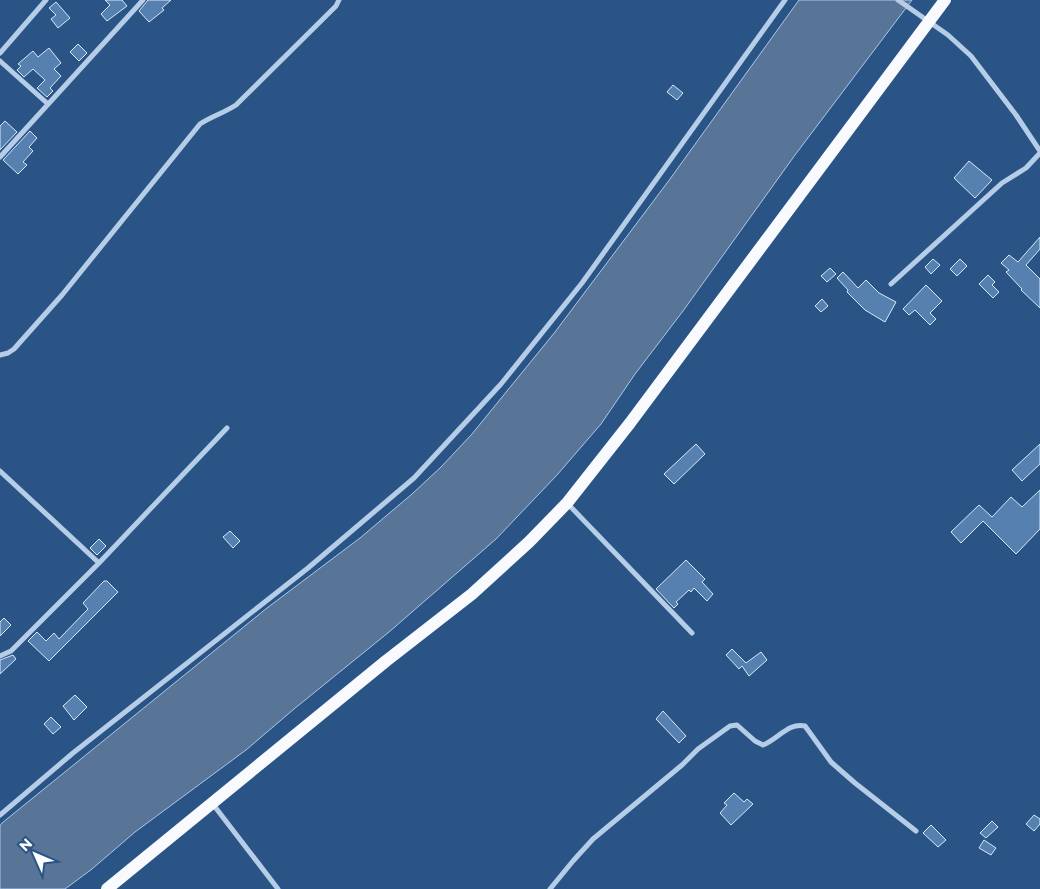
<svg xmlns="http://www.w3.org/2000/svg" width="1040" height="889" viewBox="0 0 1040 889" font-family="Montserrat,sans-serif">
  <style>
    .water { fill: #587598; stroke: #abc8e8 }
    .building { fill: #5680af; stroke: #d9e7f6 }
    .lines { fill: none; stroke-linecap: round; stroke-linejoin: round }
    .street { stroke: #b6cde8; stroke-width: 5 }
    .primary { stroke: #f8fafe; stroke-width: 12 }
  </style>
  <rect width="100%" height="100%" fill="#2a5486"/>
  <!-- water -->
  <path class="water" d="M799 0H912L795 155 683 311 635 374 601 424 557 475 496 539 389 632 294 709 246 750 135 832 92 869 65 889H0V826L2 823 267 608 360 538 412 494 441 467 472 434 555 332 670 179Z"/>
  <!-- building -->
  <path class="building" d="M105 0H122L127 6 107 21 101 14 110 5Z
    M148 0H171L162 8 164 10 149 22 139 11Z
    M56 2 70 18 58 28 51 19 56 15 49 8Z
    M78 44 87 53 79 61 70 52Z
    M49 48 61 63 54 69 61 76 50 88 53 91 47 97 37 88 45 80 33 69 24 77 17 70 21 66 18 64 33 51 38 57Z
    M673 85 683 93 677 100 667 92Z
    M5 121 17 132 0 150V126Z
    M30 131 37 138 29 147 33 151 23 162 27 165 18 174 3 160Z
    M969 161 992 180 975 198 954 178Z
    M1040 237V249L1026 265 1040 279V308L1021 290 1022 289 1006 272 1009 270 1001 263 1009 255 1018 262Z
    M933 259 940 265 931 274 925 267Z
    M960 259 967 266 957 276 950 269Z
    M830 268 836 274 827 282 821 276Z
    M843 272 858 288 866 280 879 293 896 302 885 322 865 310 847 292 848 290 837 278Z
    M988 275 995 282 992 285 999 292 993 298 979 284Z
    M926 285 942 301 930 313 936 319 930 325 915 310 909 315 903 309Z
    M822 299 828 306 821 312 815 306Z
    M696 444 705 454 674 484 664 474Z
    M1040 444V464L1022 481 1012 470Z
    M1040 490V529L1016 554 983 521 961 543 951 532 979 505 992 517 1011 497 1022 507Z
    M230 531 240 541 233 548 223 537Z
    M99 539 106 546 97 555 90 548Z
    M686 560 705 579 702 582 713 594 707 601 694 588 691 592 689 590 676 602 678 604 674 608 656 589Z
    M104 581H107L118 592 49 661 28 641 37 632 46 641 54 633 59 639 88 609 83 603Z
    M4 618 11 625 0 636V622Z
    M732 649 746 663 761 652 767 660 749 676 742 666 739 669 726 655Z
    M13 655 16 659 0 674V660Z
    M75 695 87 707 74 720 63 706Z
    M663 711 686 736 679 743 656 719Z
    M51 717 61 727 53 734 44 724Z
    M734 793 744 802 747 799 753 804 731 825 720 813 727 805 724 803Z
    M1034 815 1040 819V824L1034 831 1026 824Z
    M992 821 998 827 986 838 980 833Z
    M931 825 946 840 938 847 923 833Z
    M984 840 996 848 991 855 979 848Z"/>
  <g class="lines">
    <!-- street -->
    <path class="street" d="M898 0 948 35 971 56 1016 115 1040 151
      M0 53 46 0
      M0 61 48 104
      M0 157 143 0
      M891 284 1002 183 1026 168 1040 153
      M0 355 8 353 14 349 62 295 200 124C212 116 224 113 236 105L336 6 339 0
      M0 471 99 563 227 428
      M567 503 692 633
      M0 656 11 651 99 563
      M212 803 278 889
      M0 815 73 753 308 568 414 478 501 384 582 283 785 0
      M550 889 573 861 593 839 682 765 698 749 730 726 737 725 755 741 763 745C778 739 789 722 805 726L831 762 855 783 916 831"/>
    <!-- primary -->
    <path class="primary" d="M107 889 386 661 472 594 529 542 567 503 630 423 945 0"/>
  </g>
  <!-- north arrow -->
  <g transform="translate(35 854) rotate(315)" stroke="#2a5486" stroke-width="4" paint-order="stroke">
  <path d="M0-4L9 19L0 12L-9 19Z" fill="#ffffff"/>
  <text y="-8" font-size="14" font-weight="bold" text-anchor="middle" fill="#ffffff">N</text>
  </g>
</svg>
